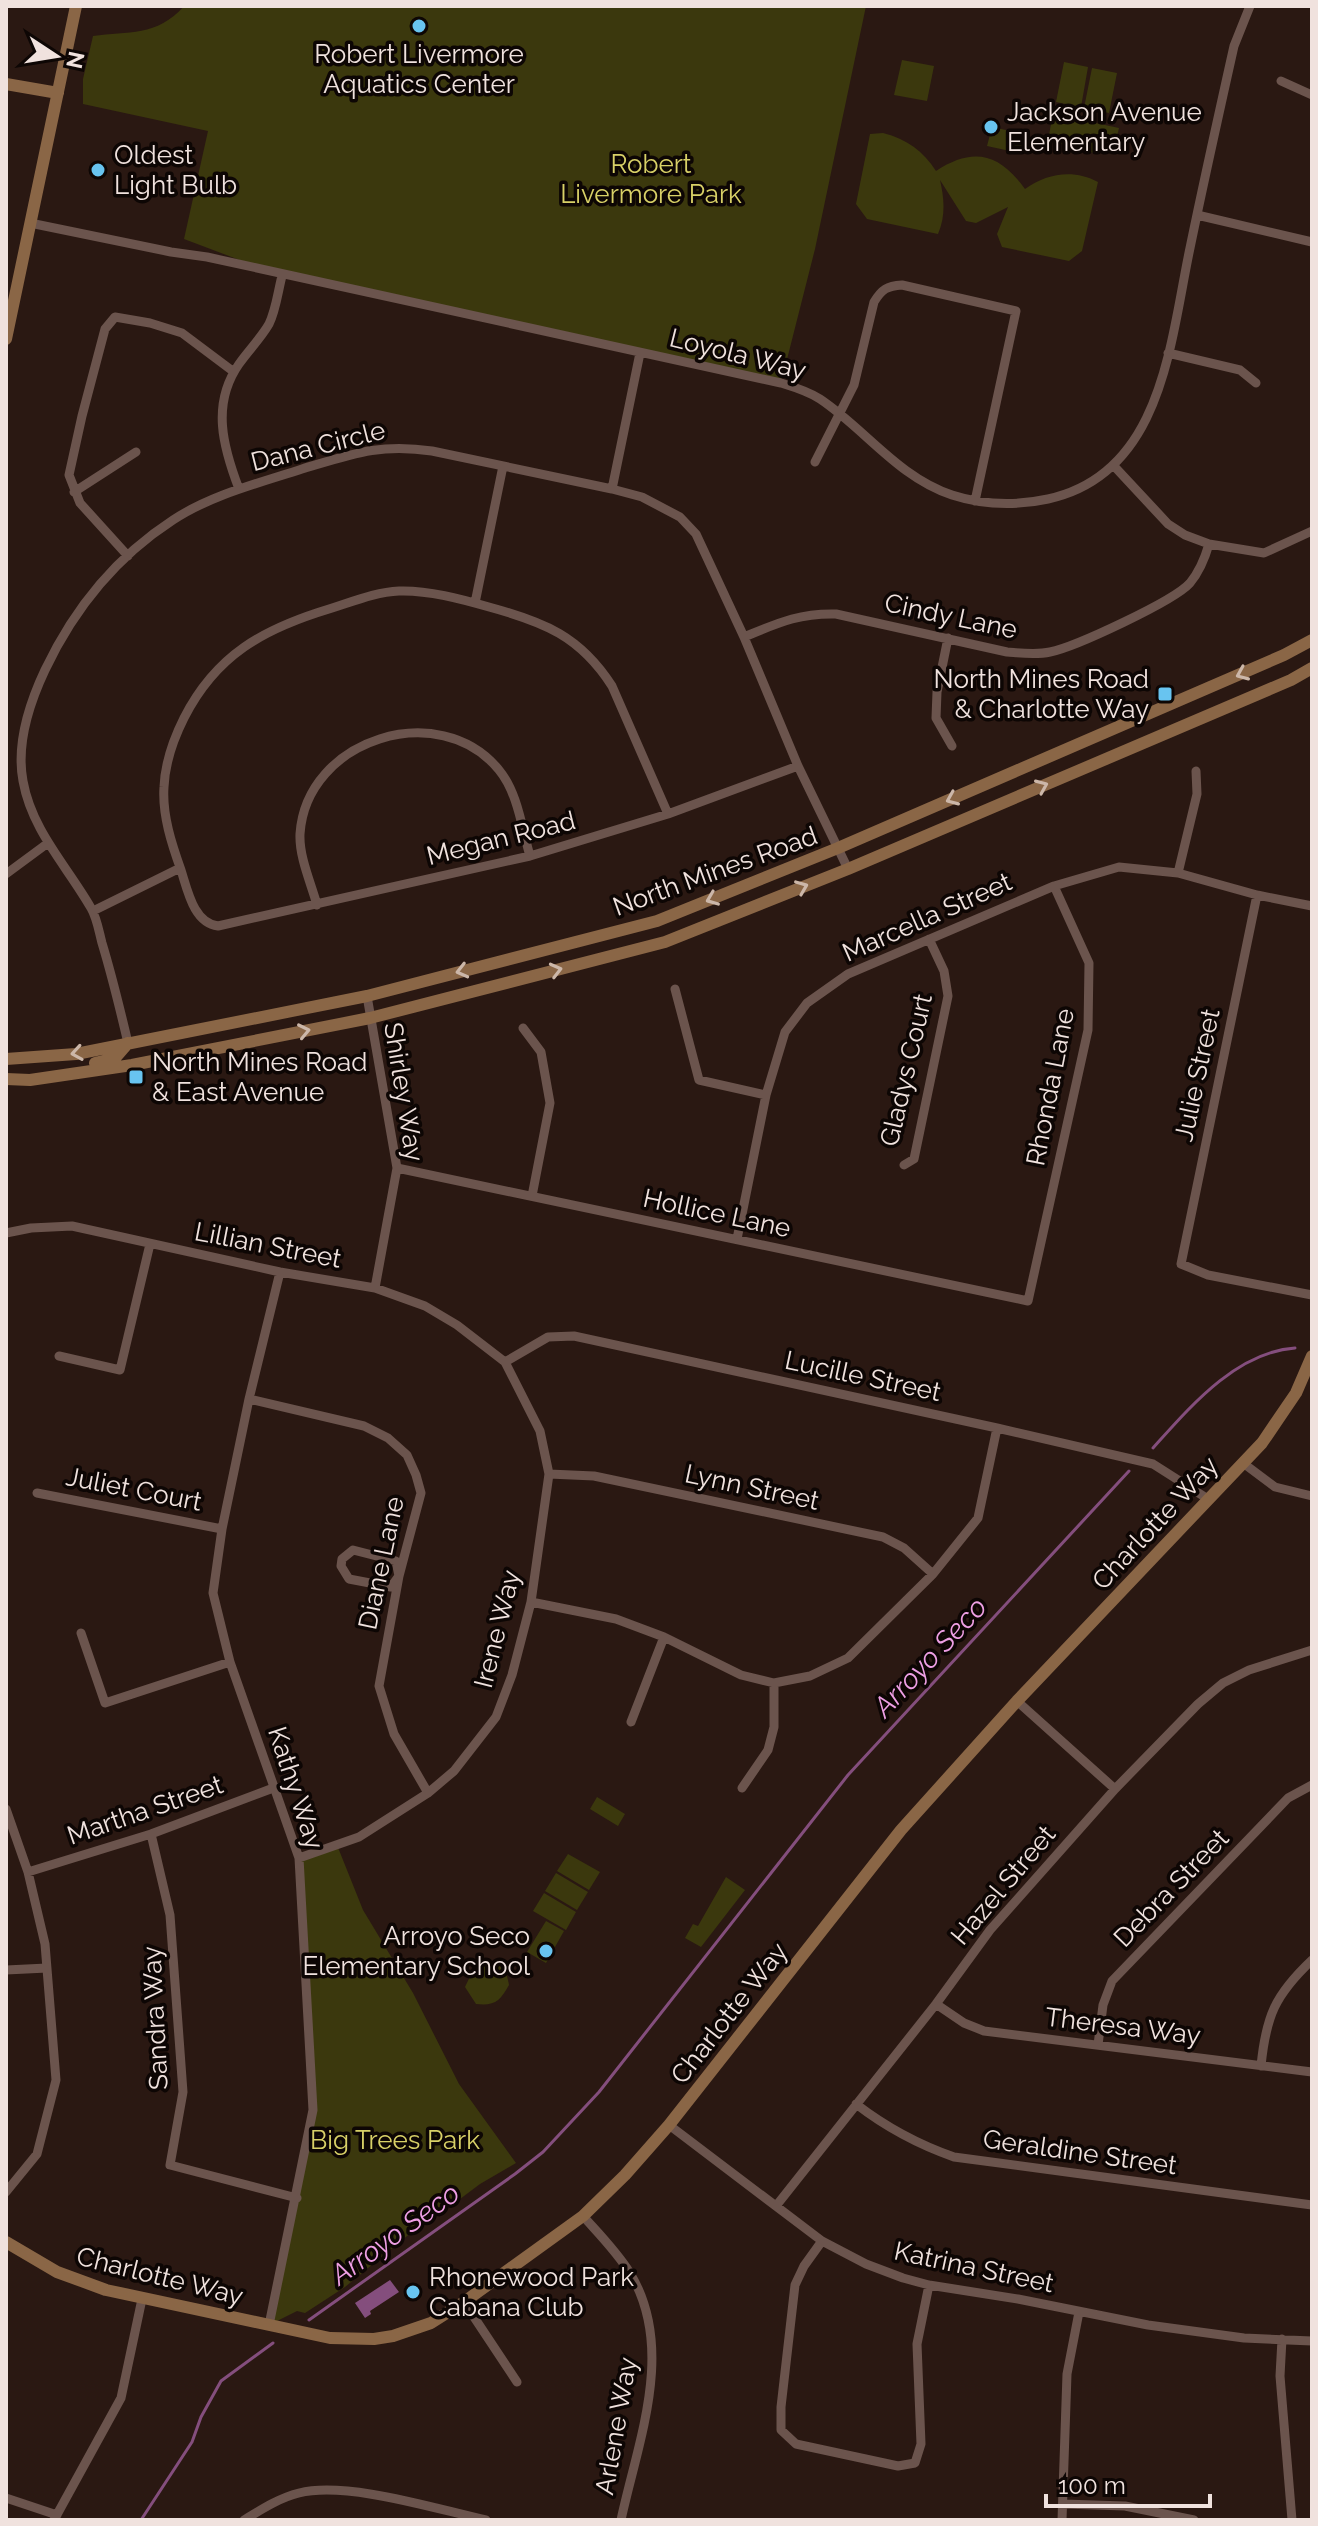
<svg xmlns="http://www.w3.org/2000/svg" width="1318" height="2526" viewBox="0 0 1318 2526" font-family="Raleway,sans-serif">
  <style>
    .green { fill: #3b380d }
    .water { fill: #844e7d }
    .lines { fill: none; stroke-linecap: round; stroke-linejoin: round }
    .stream { stroke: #844e7d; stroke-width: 3 }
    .street { stroke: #6b544d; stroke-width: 9 }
    .secondary { stroke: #8a6646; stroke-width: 12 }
    .oneway { stroke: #ccb7a9 }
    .poi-dot { fill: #68c4f0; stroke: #0d0604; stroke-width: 3 }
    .labels { text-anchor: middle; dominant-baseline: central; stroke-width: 7; stroke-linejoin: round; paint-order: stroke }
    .poi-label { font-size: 26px; fill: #f0e2de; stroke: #0d0604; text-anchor: start }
    .park-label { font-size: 26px; fill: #d8d067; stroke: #0d0604 }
    .street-label { font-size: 26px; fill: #f0e2de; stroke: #0d0604 }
    .water-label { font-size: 28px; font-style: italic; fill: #ee9fe4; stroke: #0d0604 }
  </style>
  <rect width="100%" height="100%" fill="#2a1812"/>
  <!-- green -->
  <path class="green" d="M184 6H866L815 249 781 383 282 276 184 239 208 131 83 104V79L93 36C128 31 157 37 184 6Z
    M902 60 934 66 927 101 894 95Z
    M1064 62 1088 67 1081 107 1056 102Z
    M1092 68 1117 73 1109 113 1084 108Z
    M1053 114 1119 128 1114 149 1100 146 1098 154 1048 140Z
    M992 127 1028 135 1024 154 987 146Z
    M883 133C907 139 923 151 936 171 973 147 999 153 1025 189 1047 173 1074 169 1098 182L1082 251 1069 261 1002 247 997 234 1008 207 976 223 966 221 940 180C944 198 946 215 938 234L867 219 856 204 870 134Z
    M597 1797 625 1814 618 1826 590 1809Z
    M337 1845 363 1910 413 1993 459 2084 516 2163 480 2184 440 2214 418 2227 345 2287 305 2313 297 2311 269 2325 313 2110 299 1858Z
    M568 1854 600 1872 589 1890 557 1871Z
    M556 1873 588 1892 577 1910 545 1891Z
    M726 1877 745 1890 701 1947 685 1938 693 1924 698 1926Z
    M544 1893 576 1912 566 1930 533 1911Z
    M546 1921 564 1931 546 1963 527 1952Z
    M486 1961C501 1963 507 1970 509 1985 500 2001 495 2006 476 2004L465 1987 475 1966Z"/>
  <!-- water -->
  <path class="water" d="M390 2280 399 2292 370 2311 371 2314 365 2318 355 2303Z"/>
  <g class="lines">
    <!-- stream -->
    <path class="stream" d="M1153 1448C1190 1407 1236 1352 1295 1348
      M309 2320 515 2174 543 2152 599 2092 848 1775 1129 1471
      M141 2520 192 2442 201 2417 221 2381 273 2343"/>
    <!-- street -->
    <path class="street" d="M1281 81 1312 95
      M1197 215 1312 242
      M30 223 171 252 207 257 781 383C794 387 808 391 820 399 865 429 898 477 952 495 983 505 1016 506 1048 499 1163 474 1170 342 1190 248 1204 180 1219 113 1234 46L1250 6
      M1168 353 1240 370 1256 383
      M815 462 854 385 874 302C882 289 887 286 902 285L1016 311 975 501
      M1114 466 1168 524 1185 535 1209 544 1264 553 1312 531
      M239 489C223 447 211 404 239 364 248 351 261 338 269 324 276 310 278 291 282 276
      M612 489 640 353
      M74 492 136 452
      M128 556 80 503 69 475 82 416 105 329 115 317 150 323 182 333 234 372
      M475 603 503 466
      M744 637C778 623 799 613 836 614L1007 652C1021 653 1036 655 1050 652 1075 647 1174 601 1190 583 1199 572 1205 558 1209 544
      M948 638 937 692 936 718 952 746
      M668 814 612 686C580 636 544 622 489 607 461 599 428 590 399 591 375 592 352 602 329 609 263 629 216 655 184 718 173 740 165 763 164 787 162 815 172 845 181 870 188 892 194 923 218 926L530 856 668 814 798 766
      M1178 873 1197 794 1196 771
      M6 874 48 843
      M1257 895 1181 1264 1208 1275 1312 1295
      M317 905C311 883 299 857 300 834 306 739 440 697 499 770 518 793 522 829 530 856
      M93 911 180 868
      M675 989 699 1080 766 1095
      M367 996 397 1168 375 1288
      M523 1028 541 1052 550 1103 532 1196
      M128 1043C120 1009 112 976 102 943 99 932 97 918 91 908 67 866 32 831 23 781 16 744 29 704 45 670 74 609 116 557 173 520 211 495 259 483 302 469 352 454 380 443 432 451L612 489 642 497 680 517 696 534 744 637 798 766 848 869
      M904 1165 914 1159 948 996 944 971 929 939
      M397 1168 1028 1301 1088 1030 1089 963 1054 886
      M6 1233 31 1228 72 1226 280 1272 375 1288 425 1306 457 1325 505 1362 540 1431 549 1474 531 1602 512 1675 496 1717 454 1771 428 1793 359 1837 299 1858
      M737 1239 766 1095 785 1032 807 1003 848 974 1054 886 1119 867 1178 873 1257 895 1312 906
      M59 1356 120 1370 150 1244
      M505 1362 548 1337 574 1336 997 1428 1153 1464 1208 1499
      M249 1399 364 1426 388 1438 407 1455 416 1475 421 1493 399 1576 379 1686 394 1734 428 1793
      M1243 1463 1275 1487 1312 1496
      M549 1474 594 1476 883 1537 904 1548 933 1574
      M37 1493 222 1529
      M353 1550 396 1561 399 1576 391 1587 349 1579 341 1566 342 1559Z
      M531 1602 616 1619 664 1637 741 1675 774 1683 810 1676 848 1658 933 1574 978 1518 997 1428
      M81 1633 105 1703 230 1662
      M1017 1701 1115 1789
      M631 1722 664 1637
      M742 1788 768 1750 774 1727V1683
      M6 1809 28 1872 45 1944 56 2080 37 2154 6 2192
      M151 1834 170 1915 183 2092 170 2165 297 2198
      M28 1872 151 1834 276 1787
      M6 1970 47 1968
      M936 2004 964 2023 984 2031 1312 2072
      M1098 2045 1103 2005 1112 1981 1288 1798 1312 1785
      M1261 2066C1266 2016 1275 1995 1312 1960
      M856 2104C887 2128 917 2144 954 2157L1312 2205
      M669 2125 822 2241 866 2264 903 2278 929 2285 1018 2299 1148 2325 1244 2338 1312 2341
      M776 2206 936 2004 990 1930 1115 1789 1198 1704 1223 1683 1249 1670 1312 1650
      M583 2216C599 2234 617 2252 630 2273 676 2349 638 2441 621 2520
      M822 2241 804 2266 795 2285 781 2407V2430L796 2444 898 2466 915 2463 921 2444 917 2344 929 2285
      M464 2302 517 2382
      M269 2325 313 2110 299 1858 230 1662 213 1593 222 1529 249 1399 280 1272
      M1282 2339 1280 2376 1292 2520
      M6 2498 57 2515
      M1063 2504 1125 2506 1194 2520
      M54 2520 121 2398 142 2299
      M244 2520C262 2509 279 2498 299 2493 347 2481 436 2509 486 2520
      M1062 2520 1067 2374 1079 2312"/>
    <!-- secondary -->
    <path class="secondary" d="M6 84 58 93
      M6 339 76 6
      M6 1059 76 1054 367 996 657 921 838 848 1284 655 1312 640
      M95 1063 115 1058 128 1043
      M6 1079 30 1080 132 1065 370 1018 665 942 848 869 1291 680 1312 668
      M6 2242 57 2272 106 2290 330 2338 374 2339 393 2336 431 2323 464 2302 583 2216 625 2175 669 2125 901 1830 1017 1701 1262 1443 1296 1393 1312 1356"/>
  </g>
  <!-- one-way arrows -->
  <defs><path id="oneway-chevron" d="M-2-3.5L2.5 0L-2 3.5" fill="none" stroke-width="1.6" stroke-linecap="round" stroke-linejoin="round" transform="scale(2)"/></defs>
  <g class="oneway">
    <use href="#oneway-chevron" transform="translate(1242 674) rotate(157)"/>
    <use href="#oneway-chevron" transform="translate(1042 786) rotate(-23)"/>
    <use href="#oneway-chevron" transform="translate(952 799) rotate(157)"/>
    <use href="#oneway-chevron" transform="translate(802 887) rotate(-22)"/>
    <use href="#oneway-chevron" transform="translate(712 899) rotate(158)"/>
    <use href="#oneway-chevron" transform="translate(556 970) rotate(-14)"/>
    <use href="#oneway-chevron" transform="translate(462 971) rotate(166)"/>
    <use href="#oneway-chevron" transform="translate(304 1031) rotate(-12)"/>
    <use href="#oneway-chevron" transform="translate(77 1053) rotate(171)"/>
  </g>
  <!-- markers -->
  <g class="poi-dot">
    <circle cx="419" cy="26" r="8"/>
    <circle cx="991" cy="127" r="8"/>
    <circle cx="98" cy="170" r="8"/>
    <rect x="1157" y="686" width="16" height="16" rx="4"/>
    <rect x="128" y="1069" width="16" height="16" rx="4"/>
    <circle cx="546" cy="1951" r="8"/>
    <circle cx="413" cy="2292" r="8"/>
  </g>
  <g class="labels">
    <!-- poi labels -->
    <g class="poi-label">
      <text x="419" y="54" text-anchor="middle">Robert Livermore<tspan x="419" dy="30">Aquatics Center</tspan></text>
      <text x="1007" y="112">Jackson Avenue<tspan x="1007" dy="30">Elementary</tspan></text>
      <text x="114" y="155">Oldest<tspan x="114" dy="30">Light Bulb</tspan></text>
      <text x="1149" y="679" text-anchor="end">North Mines Road<tspan x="1149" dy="30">&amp; Charlotte Way</tspan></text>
      <text x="152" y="1062">North Mines Road<tspan x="152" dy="30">&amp; East Avenue</tspan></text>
      <text x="530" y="1936" text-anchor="end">Arroyo Seco<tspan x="530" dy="30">Elementary School</tspan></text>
      <text x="429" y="2277">Rhonewood Park<tspan x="429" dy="30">Cabana Club</tspan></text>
    </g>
    <!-- park labels -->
    <g class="park-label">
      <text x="651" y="164">Robert<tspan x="651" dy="30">Livermore Park</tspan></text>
      <text x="395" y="2140">Big Trees Park</text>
    </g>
    <!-- street labels -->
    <g class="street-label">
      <text transform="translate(738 354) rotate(14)">Loyola Way</text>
      <text transform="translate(318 446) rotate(-14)">Dana Circle</text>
      <text transform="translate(951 616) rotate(12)">Cindy Lane</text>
      <text transform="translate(501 838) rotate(-14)">Megan Road</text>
      <text transform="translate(715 871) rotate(-20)">North Mines Road</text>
      <text transform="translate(927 917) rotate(-24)">Marcella Street</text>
      <text transform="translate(906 1070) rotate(-77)">Gladys Court</text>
      <text transform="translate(1197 1075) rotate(-78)">Julie Street</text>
      <text transform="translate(1050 1087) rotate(-79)">Rhonda Lane</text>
      <text transform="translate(404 1092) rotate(81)">Shirley Way</text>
      <text transform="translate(717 1213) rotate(12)">Hollice Lane</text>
      <text transform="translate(268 1245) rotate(11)">Lillian Street</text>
      <text transform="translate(863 1376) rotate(12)">Lucille Street</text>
      <text transform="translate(752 1487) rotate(12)">Lynn Street</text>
      <text transform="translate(134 1489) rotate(11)">Juliet Court</text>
      <text transform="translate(1155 1523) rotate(-47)">Charlotte Way</text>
      <text transform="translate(381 1563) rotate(-78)">Diane Lane</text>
      <text transform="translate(497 1629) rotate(-76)">Irene Way</text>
      <text transform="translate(296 1788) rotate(72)">Kathy Way</text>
      <text transform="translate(145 1810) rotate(-19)">Martha Street</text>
      <text transform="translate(1003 1885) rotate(-50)">Hazel Street</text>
      <text transform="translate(1171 1888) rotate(-46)">Debra Street</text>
      <text transform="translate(729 2013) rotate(-52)">Charlotte Way</text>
      <text transform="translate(155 2018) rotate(-93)">Sandra Way</text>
      <text transform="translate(1123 2026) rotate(7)">Theresa Way</text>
      <text transform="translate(1080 2152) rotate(8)">Geraldine Street</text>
      <text transform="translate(974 2267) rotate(12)">Katrina Street</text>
      <text transform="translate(160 2276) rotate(14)">Charlotte Way</text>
      <text transform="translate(616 2426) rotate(-80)">Arlene Way</text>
    </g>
    <!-- water labels -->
    <g class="water-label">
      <text transform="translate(930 1657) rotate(-47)">Arroyo Seco</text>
      <text transform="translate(395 2234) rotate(-36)">Arroyo Seco</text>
    </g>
  </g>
  <!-- border -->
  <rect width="1318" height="2526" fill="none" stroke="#f0e2de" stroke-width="16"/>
  <!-- north arrow -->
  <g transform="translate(56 56) rotate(102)" stroke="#0d0604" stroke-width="6" paint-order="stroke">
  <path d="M0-6L14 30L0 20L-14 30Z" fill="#f0e2de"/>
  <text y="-12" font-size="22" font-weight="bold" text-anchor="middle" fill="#f0e2de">N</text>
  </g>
  <!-- scale -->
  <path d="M1046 2494v12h164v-12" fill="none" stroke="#f0e2de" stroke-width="4"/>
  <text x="1058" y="2494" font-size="24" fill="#f0e2de" stroke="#0d0604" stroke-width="6" paint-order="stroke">100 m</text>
</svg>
